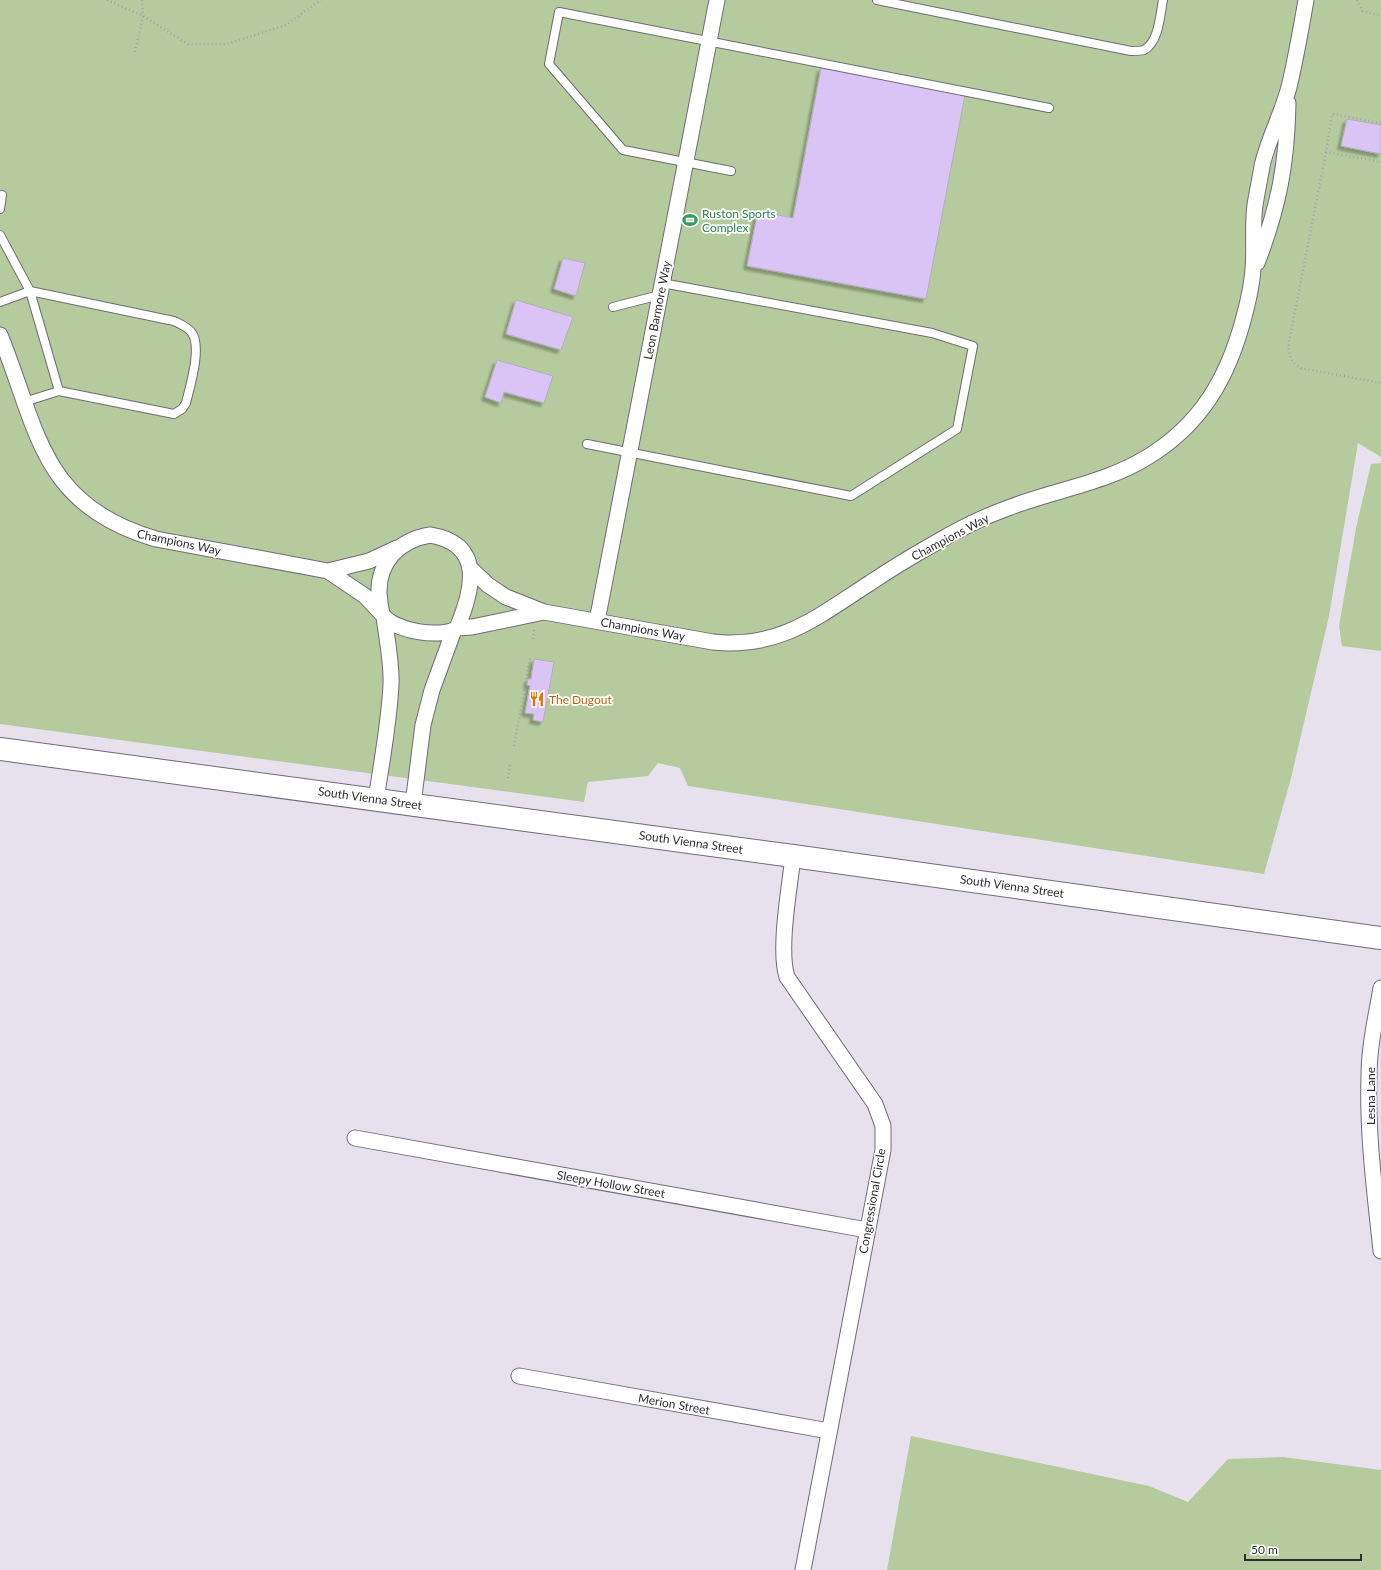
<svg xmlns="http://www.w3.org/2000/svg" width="1381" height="1570" viewBox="0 0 1381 1570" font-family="Lato,sans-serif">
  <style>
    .green { fill: #b5cb9d }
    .building { fill: #dac4f6; stroke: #b3aeb9; filter: url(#shadow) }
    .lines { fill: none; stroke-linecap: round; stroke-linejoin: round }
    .lane-casing { stroke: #706b76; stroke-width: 10 }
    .street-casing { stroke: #706b76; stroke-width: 17 }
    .highway-casing { stroke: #706b76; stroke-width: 24 }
    .path { stroke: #a5a0aa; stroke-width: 2.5; stroke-dasharray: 1 3; stroke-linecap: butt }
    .lane { stroke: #fff; stroke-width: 8 }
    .street { stroke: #fff; stroke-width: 15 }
    .highway { stroke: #fff; stroke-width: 22 }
    .labels { text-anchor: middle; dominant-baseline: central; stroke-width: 3.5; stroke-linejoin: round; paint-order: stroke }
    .leisure-label { font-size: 12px; fill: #27864d; stroke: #fff; text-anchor: start }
    .street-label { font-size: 12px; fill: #2f2d32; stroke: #fff }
    .food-label { font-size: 12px; fill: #c56008; stroke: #fff; text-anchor: start }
  </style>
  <defs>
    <filter id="shadow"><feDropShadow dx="-3.5" dy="3.5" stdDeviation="1" flood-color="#0004"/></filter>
  </defs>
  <rect width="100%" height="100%" fill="#e7e1ee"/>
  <!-- green -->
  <path class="green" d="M0 0H1381V457L1358 443 1329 616 1291 778 1264 874 688 786 680 768 658 763 648 776 588 782 584 802 0 724Z
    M1381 463V651L1342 646 1339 626 1356 528 1371 464Z
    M911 1436 1149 1486 1188 1502 1228 1459 1283 1457 1381 1470V1570H887Z"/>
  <!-- building -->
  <path class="building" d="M821 68 965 95 926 299 747 266 758 211 793 218Z
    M1347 119 1381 125V154L1341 146Z
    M563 258 585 263 576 296 554 289Z
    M516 300 573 317 561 350 506 334Z
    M497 360 553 376 544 403 504 392 501 403 485 397Z
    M534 659 554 662 543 722 533 720 534 714 525 713 530 686 527 685 528 679H531Z"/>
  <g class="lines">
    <!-- lane casing -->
    <g class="lane-casing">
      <path id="lane" d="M877 0 1131 51C1135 51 1140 51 1144 50 1159 42 1160 15 1163 0
        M731 171 623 150 549 64 559 12 1049 108
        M0 209 2 195
        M0 235 30 291 59 391
        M0 302 30 291 174 321C180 324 188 327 192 333 202 348 190 386 186 403L182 409 174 414 59 391 24 402
        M613 307 660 295
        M587 444 851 496 957 429 973 346 932 333 662 283"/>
    </g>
    <!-- street casing -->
    <g class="street-casing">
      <path id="street" d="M1257 263C1279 206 1287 163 1288 103
        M0 335C39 431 40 505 156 539L328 571 365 596 382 614
        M430 535C485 544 473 590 457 628 442 639 393 631 383 615 380 610 380 600 379 594 378 562 399 540 430 535Z
        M472 570 488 585 506 597 544 612 713 642C780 649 817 617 870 583 892 568 914 555 937 542 959 529 983 517 1008 508 1054 490 1103 484 1146 458 1201 425 1228 378 1244 317 1248 302 1252 285 1253 269 1255 248 1252 226 1255 205 1257 192 1260 179 1262 166 1268 139 1282 114 1289 87 1296 58 1301 29 1306 0
        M328 571 369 561 397 548
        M597 621 717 0
        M457 628 472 627 544 612
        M376 799C382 761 389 723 391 685 392 663 387 640 384 617
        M413 804 423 725 432 690 454 630
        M793 856C790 886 778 949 787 977L875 1104 883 1126V1150L803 1570
        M1381 988C1376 1017 1369 1046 1369 1076 1367 1134 1375 1193 1381 1251
        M355 1138 867 1230
        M519 1376 829 1431"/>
    </g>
    <!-- highway casing -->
    <g class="highway-casing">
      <path id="highway" d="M0 749 793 856 1381 938"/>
    </g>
    <!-- path -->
    <path class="path" d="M107 0 143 16 188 44H227L286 25 321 0
      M1357 0 1362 11 1381 16
      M135 52 143 16 142 0
      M1381 123 1332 114 1326 152 1381 162
      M1326 152 1289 342C1288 354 1290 362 1301 368L1381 383
      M533 639 534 630
      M514 746 530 658
      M508 778 510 765"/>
    <!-- lane -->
    <use href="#lane" class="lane"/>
    <!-- street -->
    <use href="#street" class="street"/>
    <!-- highway -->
    <use href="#highway" class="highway"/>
  </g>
  <!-- icons -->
  <defs>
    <g id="stadium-bare" transform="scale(1.2)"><path d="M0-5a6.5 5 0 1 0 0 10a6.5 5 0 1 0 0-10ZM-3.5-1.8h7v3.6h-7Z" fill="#2e9e5b" stroke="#fff" stroke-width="2.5" paint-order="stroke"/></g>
    <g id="restaurant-bare" transform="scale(1.2)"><path d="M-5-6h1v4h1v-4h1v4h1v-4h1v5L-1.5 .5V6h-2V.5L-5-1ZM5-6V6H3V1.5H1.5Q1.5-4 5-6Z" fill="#e8710a" stroke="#fff" stroke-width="2.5" paint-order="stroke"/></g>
  </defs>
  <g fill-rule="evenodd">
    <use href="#stadium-bare" x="690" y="220"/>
    <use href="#restaurant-bare" x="537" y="699"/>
  </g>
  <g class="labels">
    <!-- leisure labels -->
    <g class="leisure-label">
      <text x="702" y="213">Ruston Sports<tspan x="702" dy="14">Complex</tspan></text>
    </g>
    <!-- street labels -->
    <g class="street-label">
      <text transform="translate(657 310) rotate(-79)">Leon Barmore Way</text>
      <text transform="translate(950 537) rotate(-28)">Champions Way</text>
      <text transform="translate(179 542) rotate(12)">Champions Way</text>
      <text transform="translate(643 629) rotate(10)">Champions Way</text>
      <text transform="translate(370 798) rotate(8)">South Vienna Street</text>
      <text transform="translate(691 842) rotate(8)">South Vienna Street</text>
      <text transform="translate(1012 886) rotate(8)">South Vienna Street</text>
      <text transform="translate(1370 1096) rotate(-90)">Lesna Lane</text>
      <text transform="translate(611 1184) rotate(10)">Sleepy Hollow Street</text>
      <text transform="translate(872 1201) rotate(-80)">Congressional Circle</text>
      <text transform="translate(674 1404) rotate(10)">Merion Street</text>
    </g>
    <!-- food labels -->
    <g class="food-label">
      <text x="549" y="699">The Dugout</text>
    </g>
  </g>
  <!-- scale -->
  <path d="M1245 1554v6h116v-6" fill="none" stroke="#2f2d32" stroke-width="2"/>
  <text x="1251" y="1554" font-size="12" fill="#2f2d32" stroke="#ffffff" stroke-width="3" paint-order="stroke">50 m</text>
</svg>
